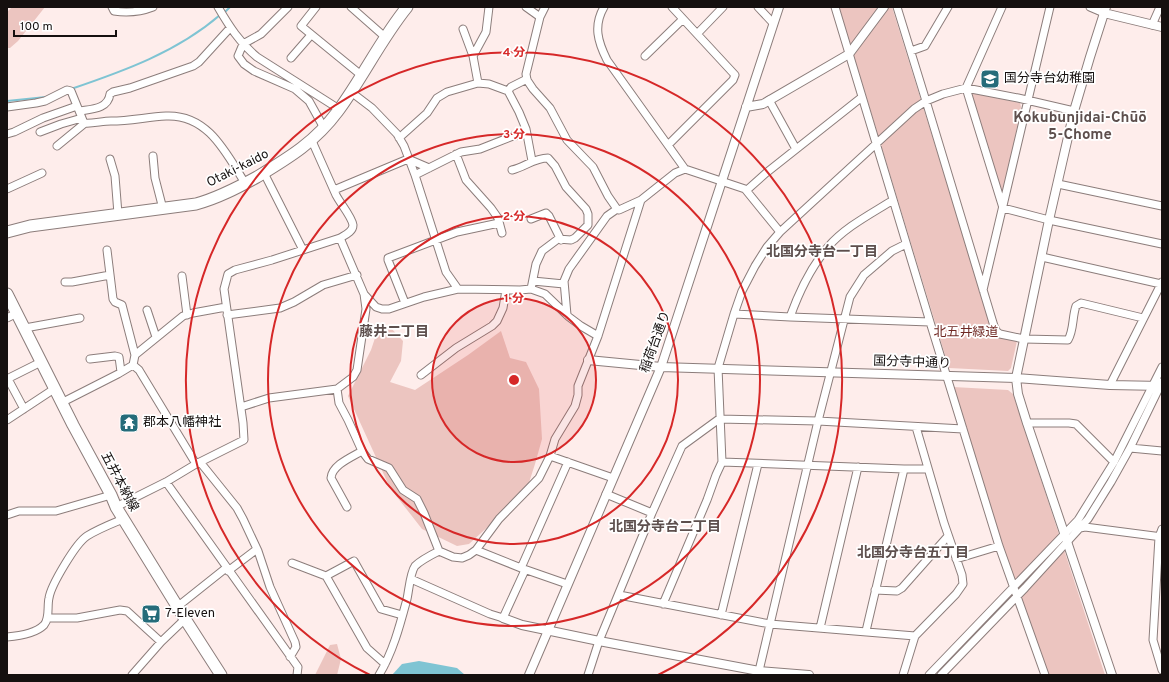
<svg xmlns="http://www.w3.org/2000/svg" width="1169" height="682" viewBox="0 0 1169 682" font-family="Overpass,'Noto Sans JP',sans-serif">
  <style>
    .green { fill: #ecc5c0 }
    .water { fill: #7fc4d3 }
    .lines { fill: none; stroke-linecap: round; stroke-linejoin: round }
    .stream { stroke: #7fc4d3; stroke-width: 2 }
    .minor-casing { stroke: #8c7d7b; stroke-width: 9 }
    .tertiary-casing { stroke: #8c7d7b; stroke-width: 10 }
    .primary-casing { stroke: #8c7d7b; stroke-width: 13 }
    .trunk-casing { stroke: #8c7d7b; stroke-width: 13 }
    .minor { stroke: #fff; stroke-width: 7 }
    .tertiary { stroke: #fff; stroke-width: 8 }
    .primary { stroke: #fff; stroke-width: 11 }
    .trunk { stroke: #fff; stroke-width: 11 }
    .ring { fill: none; stroke: #d62828; stroke-width: 2 }
    .labels { text-anchor: middle; dominant-baseline: central; stroke-width: 3.5; stroke-linejoin: round; paint-order: stroke }
    .poi-label { font-size: 13px; fill: #15100f; stroke: #fff; text-anchor: start }
    .street-label { font-size: 13px; fill: #15100f; stroke: #fff }
    .park-label { font-size: 13px; fill: #6f2823; stroke: #fff }
    .neighbourhood-label { font-size: 14px; font-weight: bold; fill: #5d4f4d; stroke: #fff }
    .quarter-label { font-size: 15px; font-weight: bold; fill: #5d4f4d; stroke: #fff }
    .centre { fill: #d62828; stroke: #fff; stroke-width: 2 }
    .ring-label { font-size: 12px; text-anchor: middle; font-weight: bold; fill: #d62828; stroke: #fff; stroke-width: 3.5; stroke-linejoin: round; paint-order: stroke }
  </style>
  <rect width="100%" height="100%" fill="#feedeb"/>
  <!-- green -->
  <path class="green" d="M12 7H45L18 41 10 48H7V12Z
    M839 7H892L994 335 1017 341 1011 368 1008 371 949 368Z
    M973 93 1020 103 1021 107 1005 189 1000 190 971 95Z
    M391 328 403 341 401 361 390 382 415 390 468 355 501 331 510 358 526 362 539 389 542 439 535 464 526 492 469 544 457 546 422 529 390 488 348 396 371 350 378 329Z
    M953 387 1008 390 1013 394 1105 675H1049L1002 544Z
    M337 644 341 659 337 675H315L330 645Z"/>
  <!-- water -->
  <path class="water" d="M419 661 457 668 465 675H392L402 664Z"/>
  <g class="lines">
    <!-- stream -->
    <path class="stream" d="M224 13 230 7
      M71 89C124 71 177 52 220 15
      M7 101 46 97"/>
    <!-- minor casing -->
    <g class="minor-casing">
      <path id="minor" d="M112 7 114 11C127 13 140 12 153 7
        M218 7C229 26 240 43 257 57L339 109
        M288 7 261 34 243 44 238 56 244 64 254 71 295 89 309 101 324 128
        M316 7 301 26 361 75
        M351 7 385 37
        M526 7 540 17
        M545 7 540 17 526 74 527 80 533 89 550 108 567 140 593 167 608 196 617 209
        M604 7C593 26 598 42 607 60L685 169 745 189 780 232
        M758 7 773 23
        M835 7 930 322 999 546 1045 675
        M897 7 926 101 994 326 997 332 1000 334 1024 339 1068 340C1074 330 1072 317 1076 306L1081 303 1143 318
        M1002 7 966 88 1003 208 1049 220 1162 244
        M1090 7 1104 13
        M1152 25 1160 7
        M463 29 473 56
        M697 34 723 7
        M911 51 925 46 948 7
        M645 56 683 19
        M291 58 311 35
        M478 83 473 56 486 32 489 7
        M508 91 511 87 527 79
        M351 92 372 108 397 134 404 146 415 175 446 272 458 289
        M769 100 796 149
        M7 107 36 103 45 101 67 90 71 91 84 123C92 124 102 121 111 121 130 121 147 117 166 116 208 114 226 153 245 183
        M80 111C92 109 108 109 110 94L113 92 130 88 193 66 199 62 230 28
        M40 132 61 124 82 118
        M7 134 14 132 43 118 77 106
        M399 138 427 113 437 98 447 92 478 83 489 84 508 91 519 112 526 129 532 161
        M668 145 733 80 735 75 672 7
        M57 146 85 123
        M456 154 466 180 491 208 498 218 502 233
        M153 156 155 178 163 209
        M110 159 115 176 118 214
        M512 170C525 167 534 158 548 158L555 166 566 187 586 209 588 214V225L575 238 571 240 558 239 542 251 536 264 531 289
        M264 173 303 250
        M415 175 461 152 480 149 513 136 527 134
        M1058 184 1162 206
        M7 189 42 173
        M334 190 408 159 429 168
        M747 190 766 173 862 97
        M531 219 546 213 549 216 561 240
        M340 238 364 294 376 307 382 309H389L424 297 458 289 520 290 531 289 545 294 569 317 581 326 598 336
        M107 250 113 299 115 302 122 305 135 355
        M1042 257 1161 284
        M182 276 187 315
        M533 281 564 284
        M65 282H72L110 275
        M983 290 1050 7
        M405 303 388 260V258L457 232 499 223
        M147 310 156 337
        M734 314 790 317 930 322
        M227 315 280 308 294 302 323 285 357 275
        M567 315 564 281 569 269 607 216 617 209 619 210 641 200 675 173 685 169
        M790 317C799 292 810 268 828 247 845 227 871 214 893 200
        M7 318 17 313
        M25 328 80 318
        M90 359 115 356 119 357 121 372
        M133 365 139 370 196 464
        M133 365 135 355 183 316 193 313 226 307
        M421 375 456 348 492 326 497 321 503 308 506 290
        M7 379 41 362
        M8 379 24 409
        M1110 385 1162 282
        M337 389 339 403 348 420 362 451 368 459 389 468 403 490 417 499 424 513 439 551 453 557 462 558 469 555 476 550 499 519 539 478 550 456 555 439 575 406 578 395V386L598 336 641 200
        M61 403 118 374 133 365
        M241 407 269 398 337 389 353 377 357 370 366 309 364 294
        M7 420 54 389
        M1027 423H1069L1076 424 1114 462
        M1130 448 1162 451
        M550 456 613 478
        M200 462 237 508 243 519 258 551 270 587 295 642 296 647 290 657
        M722 462 904 469H928
        M166 482 298 667 297 675
        M606 494 652 513
        M116 507 166 482 196 464 244 440 243 423 224 289 228 274 235 270 272 260 340 238C345 235 353 232 353 225 352 217 340 203 336 195 328 177 320 159 312 141
        M347 507 331 478C332 465 352 457 362 451
        M7 515 19 511H56L111 495
        M1080 528 1085 527 1162 537
        M1162 529 1159 537 1153 640 1162 670
        M476 550 521 568 567 584
        M956 559 999 546
        M292 563 326 576 367 648 385 664
        M521 568 568 462
        M228 571 257 549
        M326 576 354 561 381 609 402 615
        M411 579 490 614 503 618 525 570
        M875 590 897 591 902 588 948 536
        M619 595 770 624 915 636
        M663 604 707 500 716 475 722 462 718 368 734 314 742 291 755 266 767 247 780 232 914 109 926 101 943 94 966 88 1018 98 1074 111
        M177 607 226 568
        M721 615 758 464
        M47 618H77L120 610 127 611 161 642
        M820 628 858 467
        M866 631 904 469
        M7 637C19 636 35 634 44 625 50 618 47 606 49 598 51 585 76 543 87 536 98 529 111 524 123 519
        M132 675 161 642 185 619
        M379 675C393 652 400 625 407 599 409 590 410 573 415 566 421 560 431 555 439 551
        M588 675 599 641 652 513 682 446 719 419 818 421 963 429
        M758 675 818 421 850 297 864 275 892 251 906 244
        M903 675 915 636 956 594 963 584 962 575 944 523 916 427
        M929 675 1078 520 1114 462 1162 367
        M941 675 1025 588 1088 519 1111 482 1130 448 1162 382"/>
    </g>
    <!-- tertiary casing -->
    <g class="tertiary-casing">
      <path id="tertiary" d="M1106 7 1090 57 1074 111 1049 220 1016 378 1018 394 1027 423 1112 675
        M1104 13 1162 27
        M746 107 763 104 849 54 884 7
        M588 360 661 367 1016 378 1110 385 1162 386
        M503 618 522 625 599 641 759 671 809 675
        M529 675 661 367 779 7"/>
    </g>
    <!-- primary casing -->
    <g class="primary-casing">
      <path id="primary" d="M7 294 73 425 111 495 116 507 185 619 221 675"/>
    </g>
    <!-- trunk casing -->
    <g class="trunk-casing">
      <path id="trunk" d="M7 232 30 226 196 204C218 198 237 188 257 177 290 157 315 142 338 111 363 77 381 39 407 7"/>
    </g>
    <!-- minor -->
    <use href="#minor" class="minor"/>
    <!-- tertiary -->
    <use href="#tertiary" class="tertiary"/>
    <!-- primary -->
    <use href="#primary" class="primary"/>
    <!-- trunk -->
    <use href="#trunk" class="trunk"/>
  </g>
  <!-- distance rings -->
  <circle cx="514" cy="380" r="82" fill="#d62828" fill-opacity=".12"/>
  <g class="ring">
    <circle cx="514" cy="380" r="82"/>
    <circle cx="514" cy="380" r="164"/>
    <circle cx="514" cy="380" r="246"/>
    <path d="M370 675A328 328 0 1 1 658 675"/>
  </g>
  <!-- icons -->
  <defs>
    <g id="school-square" transform="scale(1)"><rect x="-9" y="-9" width="18" height="18" rx="4" fill="#256c7a" stroke="#fff"/><path d="M0-5L7-2L0 1L-7-2ZM-4 1L0 2.5L4 1V4Q0 6-4 4Z" fill="#fff"/></g>
    <g id="temple-square" transform="scale(1)"><rect x="-9" y="-9" width="18" height="18" rx="4" fill="#256c7a" stroke="#fff"/><path d="M0-6L5-2H3V0L6.5 2.5H4V6H1.5V3h-3V6H-4V2.5H-6.5L-3 0V-2H-5Z" fill="#fff"/></g>
    <g id="supermarket-square" transform="scale(1)"><rect x="-9" y="-9" width="18" height="18" rx="4" fill="#256c7a" stroke="#fff"/><path d="M-6-5.5h2.5l.6 2H6L4.5 2H-2.5L-4.4-4H-6ZM-1.5 3.2a1.3 1.3 0 1 0 .1 0ZM3 3.2a1.3 1.3 0 1 0 .1 0Z" fill="#fff"/></g>
  </defs>
  <g fill-rule="evenodd">
    <use href="#school-square" x="990" y="79"/>
    <use href="#temple-square" x="129" y="423"/>
    <use href="#supermarket-square" x="151" y="614"/>
  </g>
  <g class="labels">
    <!-- poi labels -->
    <g class="poi-label">
      <text x="1004" y="79">国分寺台幼稚園</text>
      <text x="143" y="423">郡本八幡神社</text>
      <text x="165" y="614">7-Eleven</text>
    </g>
    <!-- street labels -->
    <g class="street-label">
      <text transform="translate(238 169) rotate(-27)">Otaki-kaido</text>
      <text transform="translate(656 342) rotate(-70)">稲荷台通り</text>
      <text transform="translate(912 363) rotate(2)">国分寺中通り</text>
      <text transform="translate(119 482) rotate(62)">五井本納線</text>
    </g>
    <!-- park labels -->
    <g class="park-label">
      <text x="966" y="333">北五井緑道</text>
    </g>
    <!-- neighbourhood labels -->
    <g class="neighbourhood-label">
      <text x="822" y="252">北国分寺台一丁目</text>
      <text x="394" y="332">藤井二丁目</text>
      <text x="665" y="527">北国分寺台二丁目</text>
      <text x="913" y="553">北国分寺台五丁目</text>
    </g>
    <!-- quarter labels -->
    <g class="quarter-label">
      <text x="1080" y="118">Kokubunjidai-Chūō<tspan x="1080" dy="17">5-Chome</tspan></text>
    </g>
  </g>
  <circle cx="514" cy="380" r="6" class="centre"/>
  <g class="ring-label">
    <text x="514" y="56">4 分</text>
    <text x="514" y="138">3 分</text>
    <text x="514" y="220">2 分</text>
    <text x="514" y="302">1 分</text>
  </g>
  <!-- border -->
  <rect width="1169" height="682" fill="none" stroke="#15100f" stroke-width="16"/>
  <!-- scale -->
  <path d="M14 30v6h102v-6" fill="none" stroke="#15100f" stroke-width="2"/>
  <text x="20" y="30" font-size="12" fill="#15100f" stroke="#ffffff" stroke-width="3" paint-order="stroke">100 m</text>
</svg>
